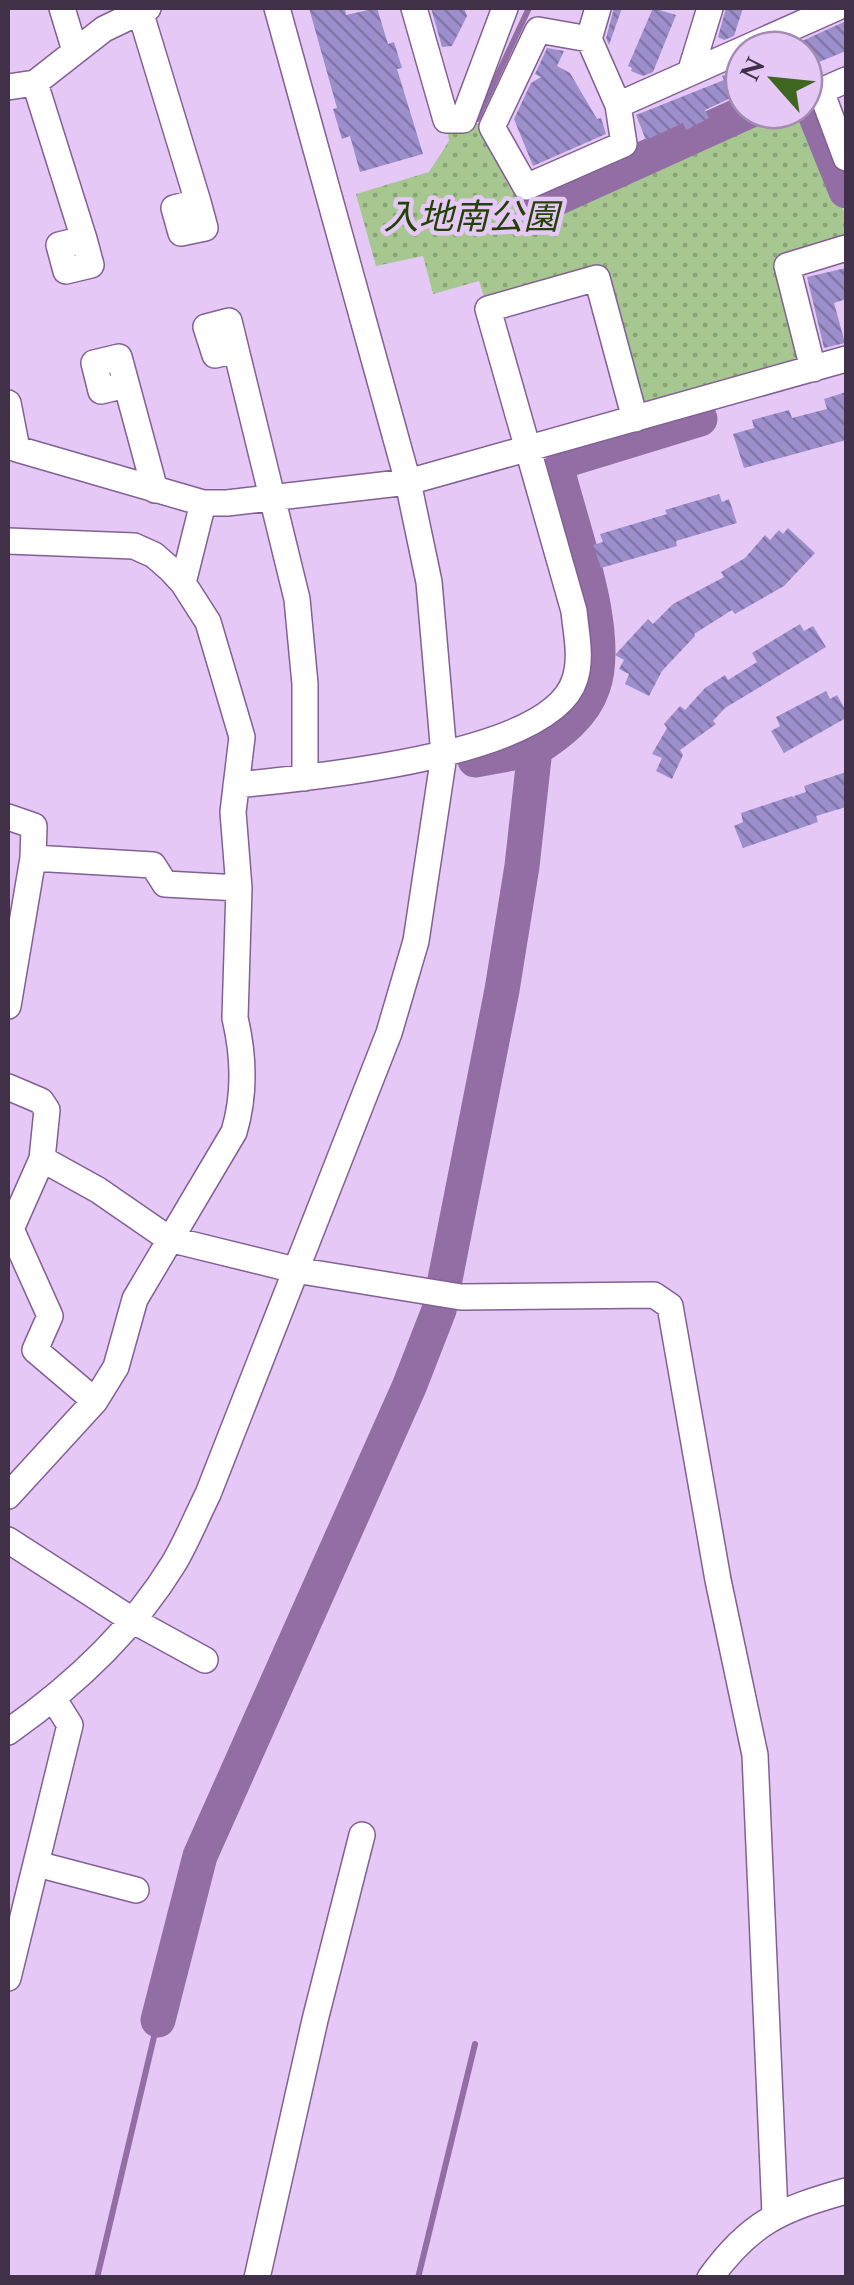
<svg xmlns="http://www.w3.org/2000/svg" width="854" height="2285" viewBox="0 0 854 2285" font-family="Spectral,'Noto Sans JP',serif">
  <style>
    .grass { fill: url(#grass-dots) }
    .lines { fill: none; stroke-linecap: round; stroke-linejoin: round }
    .stream { stroke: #926ea4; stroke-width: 6 }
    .river { stroke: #926ea4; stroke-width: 35 }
    .building { fill: url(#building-back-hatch) }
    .minor-casing { stroke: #826095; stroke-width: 28 }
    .minor { stroke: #fff; stroke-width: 25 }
    .labels { text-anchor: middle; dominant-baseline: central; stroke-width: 9; stroke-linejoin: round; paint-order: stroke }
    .park-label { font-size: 35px; font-style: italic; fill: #234303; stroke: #e6c8f7 }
  </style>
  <defs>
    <pattern id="grass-dots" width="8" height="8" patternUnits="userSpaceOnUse" patternTransform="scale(2.5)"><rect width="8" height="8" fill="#a6c790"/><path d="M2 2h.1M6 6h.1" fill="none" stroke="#89a278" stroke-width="1.8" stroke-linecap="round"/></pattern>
    <pattern id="building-back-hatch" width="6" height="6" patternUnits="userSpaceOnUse" patternTransform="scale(2.5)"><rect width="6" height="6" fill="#9c8fcc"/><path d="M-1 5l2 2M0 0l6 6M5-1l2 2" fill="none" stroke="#8175a8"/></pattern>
  </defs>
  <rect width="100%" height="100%" fill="#e6c8f7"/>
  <!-- grass -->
  <path class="grass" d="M775 110H802L846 217V248L787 267 813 369 635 419 597 279 488 309 479 281 433 294 423 256 376 266 356 194 429 172 449 141 446 120H463L492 127 526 187 534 214Z"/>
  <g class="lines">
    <!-- stream -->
    <path class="stream" d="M477 119 529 8
      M97 2278 158 2020
      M418 2278 475 2044"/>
    <!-- river -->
    <path class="river" d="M804 87 846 191
      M537 207 751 110
      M475 760 535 749
      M158 2020 200 1856 409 1387 439 1310 502 990 522 866 535 749C558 734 584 715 593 687 612 632 572 529 558 472L566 460 700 419"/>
  </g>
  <!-- building -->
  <path class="building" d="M309 8H345L346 15 377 8 388 44 394 42 402 68 397 69 423 154 360 172 350 136 342 139 333 109 337 108Z
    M431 8H464L467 16 452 46 442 47Z
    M614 8H622L609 45 606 38Z
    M653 8 676 15 653 72 643 76 631 71 632 68 628 66Z
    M726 8H743L734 36 724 40 718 37Z
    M846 21V51L809 66 804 50H782Z
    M547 48 564 51 557 66 570 73 597 119 601 118 606 134 533 166 514 119 531 83 541 77 535 74Z
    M744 67V92L705 110 709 118 686 130 683 123 646 140 636 115 724 80 722 76Z
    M846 268V299L834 303 845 343 824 348 807 277Z
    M846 392V440L744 468 733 434 754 428 752 420 789 410 792 418 827 409 824 399Z
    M719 494 722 502 729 499 737 523 676 541 677 546 601 568 593 545 603 542 600 534 667 514 665 510Z
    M788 528 815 553 784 586 735 614 732 610 694 634 695 636 662 671 649 696 625 684 629 674 619 669 624 660 615 655 648 619 653 624 673 604 724 577 721 572 745 558 765 535 770 540 779 530 783 534Z
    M800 624 804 631 813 626 826 647 725 708 713 721 716 724 680 750 683 755 672 779 656 771 662 758 652 754 667 728 664 724 680 706 685 710 705 688 725 675 728 680 757 662 752 653Z
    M826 691 830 699 837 695 846 711V718L784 753 771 731 780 726 776 717Z
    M846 772V807L816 816 818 822 743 848 734 826 743 822 741 813 792 796 796 799 794 796 806 792 804 786Z"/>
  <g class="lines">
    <!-- minor casing -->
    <g class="minor-casing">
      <path id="minor" d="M62 8 75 51
        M414 8 446 120H463L505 8
        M598 8 589 39 618 105 836 8
        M140 11 198 202 205 228 181 233 174 208 198 202
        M589 39 538 30 492 127 526 187 624 144 618 105
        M690 73 710 8
        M846 80 821 91 846 158
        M35 83 84 239 91 265 66 271 59 245 84 239
        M8 87 35 83 104 29 148 8
        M236 350 215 355 206 327 229 321 297 599 305 684V778
        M813 369 787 266 846 248
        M126 385 101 391 94 363 119 357 155 490
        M8 403 17 449 203 503H227L408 482 846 359
        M8 541 134 546 154 555 170 569 183 583 208 622 242 737 233 812 239 888 235 1018C244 1056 245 1095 234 1132L135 1299 116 1367 95 1401 8 1496
        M183 583 203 503
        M236 785C307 778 552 756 575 679 582 657 576 633 574 611L488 309 597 278 635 419
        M8 817 34 826 33 858 8 1006
        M33 858 153 865 165 884 239 888
        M8 1087 41 1101 47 1110 42 1159 98 1190 169 1239 295 1270 461 1297 654 1295 670 1306 718 1580 755 1755 775 2214
        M42 1159 11 1229 50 1316 35 1350 95 1401
        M8 1540 132 1620 205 1660
        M8 1732C72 1687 133 1630 174 1563 187 1541 197 1516 208 1494L389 1033 416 941 444 755 429 582 408 482 277 8
        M37 1864 136 1890
        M8 1978 70 1725 53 1698
        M257 2278 315 2020 362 1835
        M710 2278C750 2222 782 2209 846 2191"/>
    </g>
    <!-- minor -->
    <use href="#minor" class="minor"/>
  </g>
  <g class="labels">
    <!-- park labels -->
    <g class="park-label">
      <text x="471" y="218">入地南公園</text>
    </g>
  </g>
  <!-- border -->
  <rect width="854" height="2285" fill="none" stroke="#403048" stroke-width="20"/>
  <!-- north arrow -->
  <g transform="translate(774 80) rotate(297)"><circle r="48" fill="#e6c8f7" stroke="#a48bb1" stroke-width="2.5"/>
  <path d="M0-8L18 38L0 25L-18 38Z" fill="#3f6620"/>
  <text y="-15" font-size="28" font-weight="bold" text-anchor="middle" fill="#403048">N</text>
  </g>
</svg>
